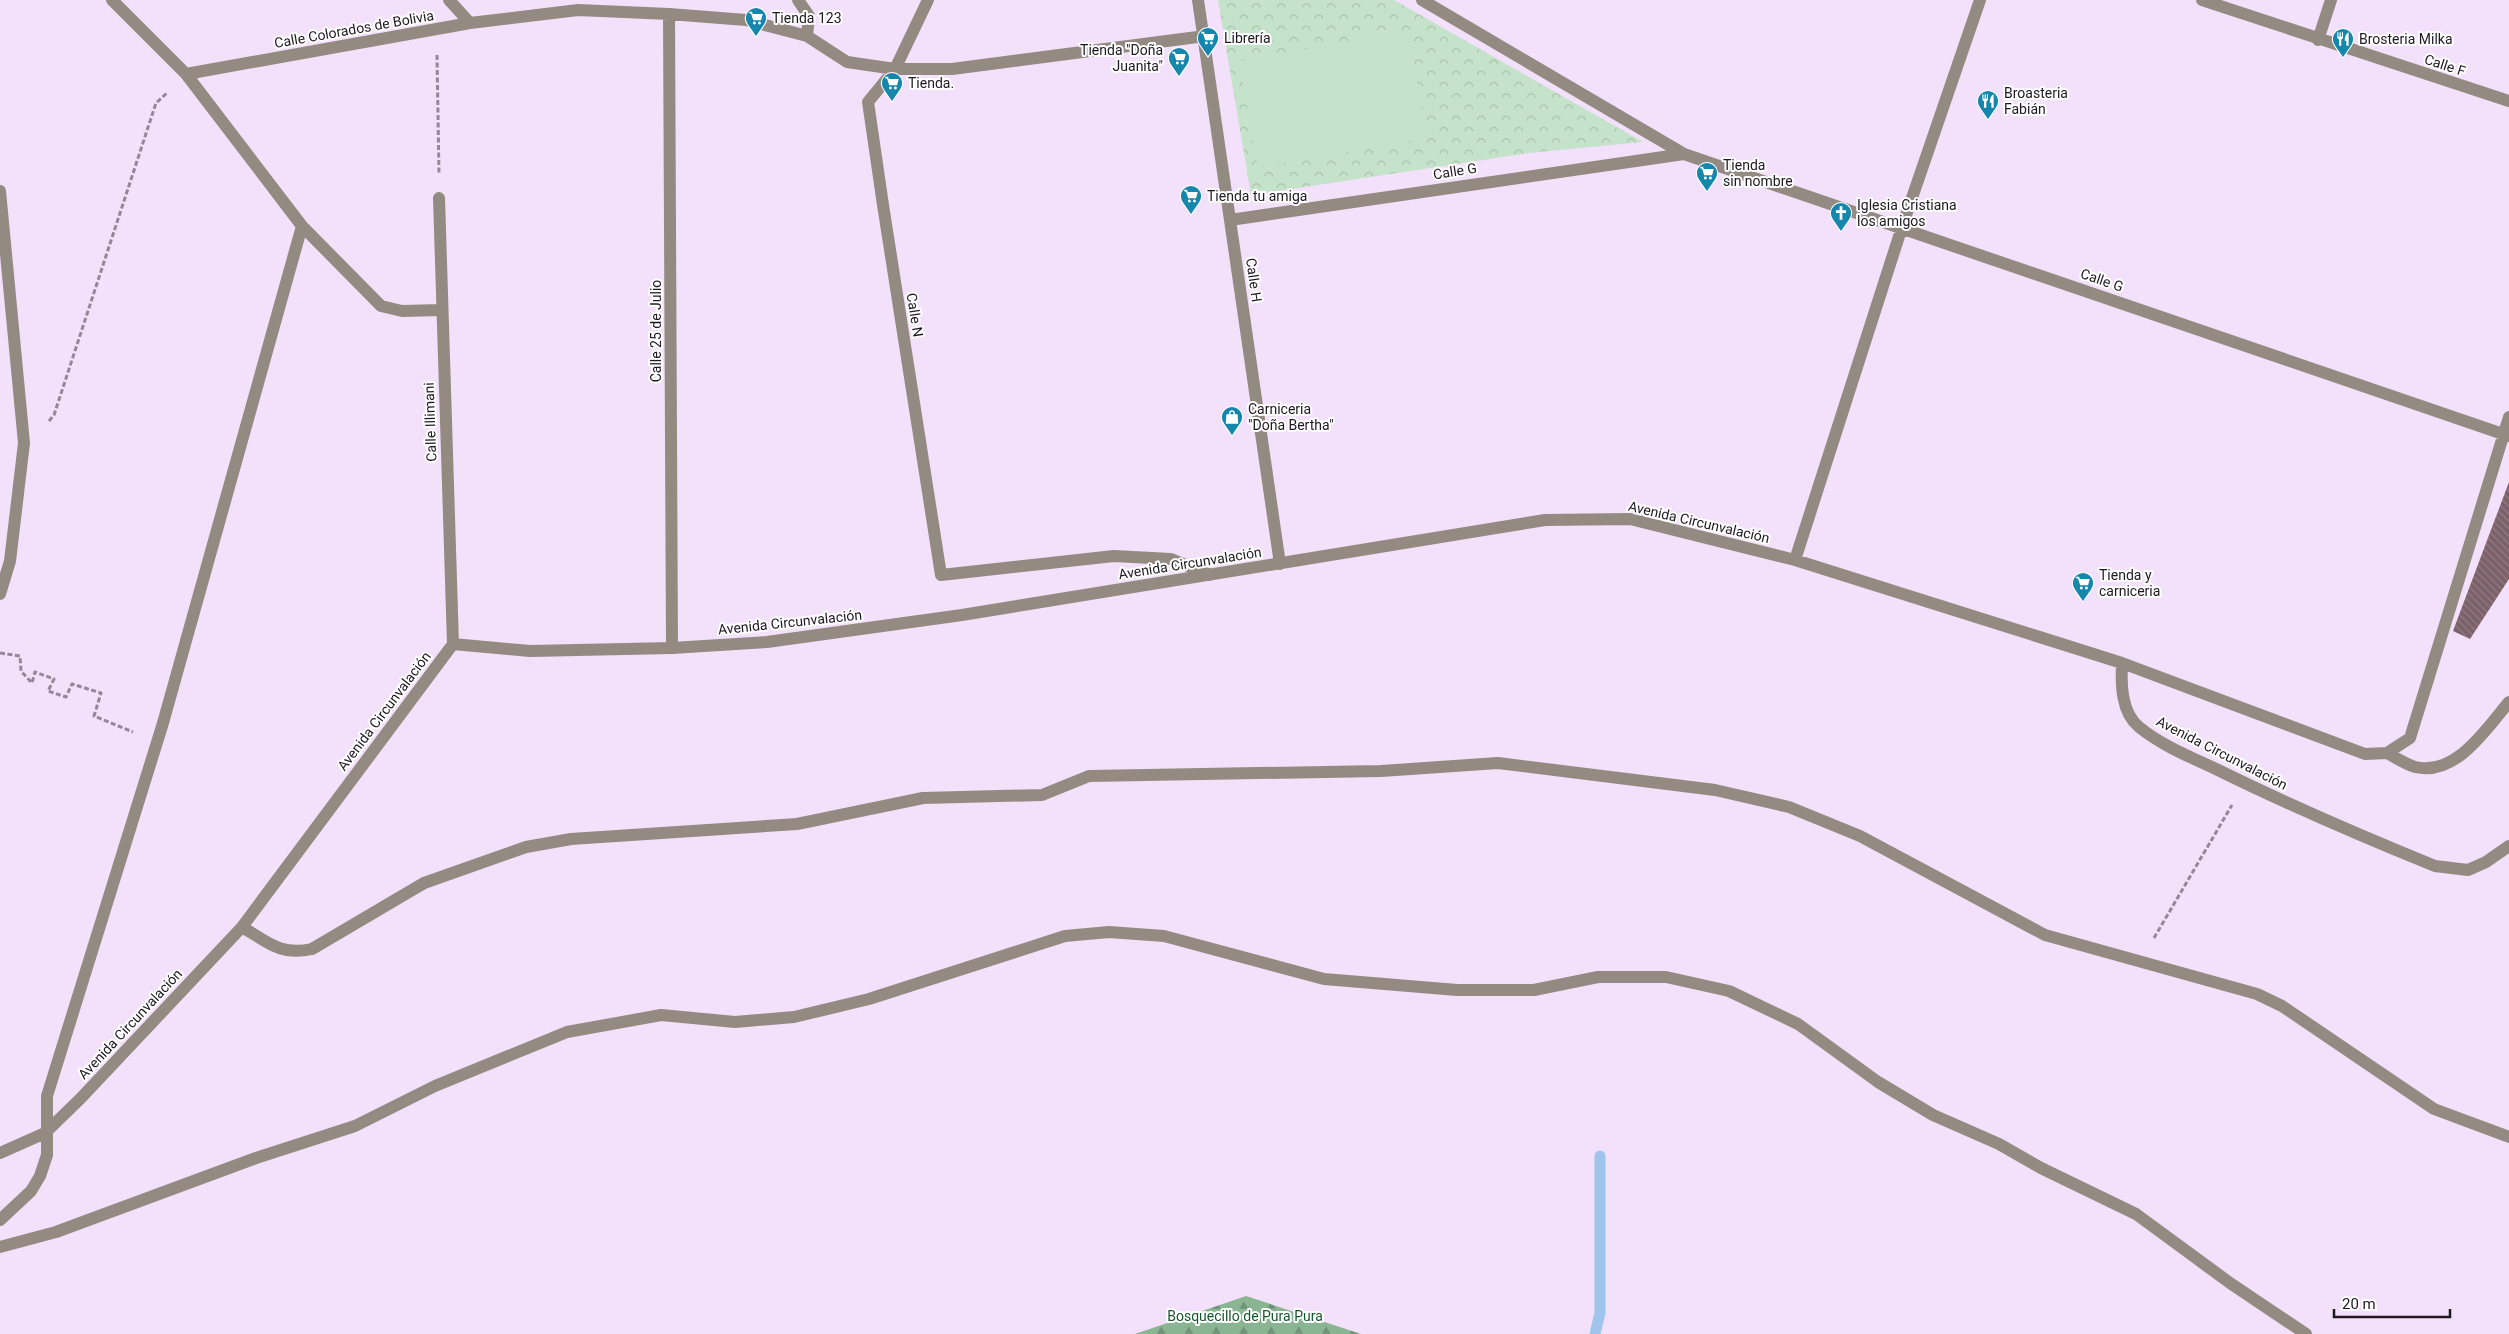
<svg xmlns="http://www.w3.org/2000/svg" width="2509" height="1334" viewBox="0 0 2509 1334" font-family="Roboto,sans-serif">
  <style>
    .forest { fill: url(#forest-firs) }
    .park { fill: url(#park-crowns) }
    .pitch { fill: #c5e3ca }
    .lines { fill: none; stroke-linecap: round; stroke-linejoin: round }
    .stream { stroke: #a0c5ec; stroke-width: 11 }
    .building { fill: url(#building-back-hatch) }
    .path { stroke: #95879a; stroke-width: 3; stroke-dasharray: 5 2.5; stroke-linecap: butt }
    .minor { stroke: #938b81; stroke-width: 12 }
    .labels { text-anchor: middle; dominant-baseline: central; stroke-width: 4; stroke-linejoin: round; paint-order: stroke }
    .poi-label { font-size: 14px; fill: #1e1821; stroke: #fff; text-anchor: start }
    .street-label { font-size: 14px; fill: #1e1821; stroke: #fff }
    .park-label { font-size: 14px; fill: #14562a; stroke: #fff }
  </style>
  <defs>
    <pattern id="forest-firs" width="22" height="20" patternUnits="userSpaceOnUse" patternTransform="scale(1.25)"><rect width="22" height="20" fill="#8ab592"/><path d="M5 1l3.5 6h-7zM16 11l3.5 6h-7z" fill="#709277"/></pattern>
    <pattern id="park-crowns" width="20" height="18" patternUnits="userSpaceOnUse" patternTransform="scale(1.25)"><rect width="20" height="18" fill="#c5e3ca"/><path d="M2 6a3 3 0 1 1 6 0M12 15a3 3 0 1 1 6 0" fill="none" stroke="#a9c2ad"/></pattern>
    <pattern id="building-back-hatch" width="6" height="6" patternUnits="userSpaceOnUse" patternTransform="scale(1.25)"><rect width="6" height="6" fill="#7d616a"/><path d="M-1 5l2 2M0 0l6 6M5-1l2 2" fill="none" stroke="#907c83"/></pattern>
  </defs>
  <rect width="100%" height="100%" fill="#f3e0fa"/>
  <!-- forest -->
  <path class="forest" d="M1246 1296 1361 1334H1135Z"/>
  <!-- park -->
  <path class="park" d="M1218 0H1394L1643 142 1529 153 1251 195Z"/>
  <!-- pitch -->
  <path class="pitch" d="M1408 30 1427 138 1258 168 1239 61Z"/>
  <g class="lines">
    <!-- stream -->
    <path class="stream" d="M1595 1334 1600 1313V1156"/>
  </g>
  <!-- building -->
  <path class="building" d="M2509 482V579L2470 639 2453 631Z"/>
  <g class="lines">
    <!-- path -->
    <path class="path" d="M437 55 439 174
      M49 421 54 415 156 103 167 93
      M0 653 20 656 21 671 32 683 35 672 54 679 48 691 66 697 72 684 101 693 94 716 133 732
      M2154 938 2232 805"/>
    <!-- minor -->
    <path class="minor" d="M112 0 186 74 302 226 381 306 402 311 441 310
      M449 0 470 23
      M798 0 809 16 807 36
      M928 0 895 69 868 102 883 205 941 575 1114 556 1171 559 1210 575
      M1198 0 1280 564
      M1422 0 1684 154
      M2202 0 2509 101
      M669 14 672 648
      M2318 40 2331 0
      M186 74 470 23 578 10 669 14 746 20 807 36 847 62 895 69H952L1205 36
      M0 191 24 443 10 561 0 594
      M439 198 453 644
      M1230 220 1684 154 2509 436
      M1795 560 1902 227 1980 0
      M453 644 530 651 672 648 767 642 962 615 1545 520 1630 519 1795 560 2122 663 2365 754 2387 753 2410 738 2509 417
      M2122 663C2121 684 2121 712 2139 727 2161 745 2190 757 2216 769 2287 804 2361 836 2435 866L2468 870 2486 862 2509 846
      M2387 753C2395 757 2405 764 2415 767 2456 777 2487 728 2509 702
      M242 927C268 942 280 956 312 949L424 883 526 847 571 839 797 824 923 798 1042 795 1089 776 1381 771 1498 763 1715 790 1789 807 1860 836 2045 935 2257 994 2282 1006 2434 1109 2509 1137
      M0 1153 45 1133 81 1098 242 927 453 644
      M0 1220 31 1191 40 1176 47 1155V1096L163 723 302 226
      M0 1247 56 1232 256 1158 355 1126 435 1086 567 1032 661 1015 735 1022 794 1017 869 999 1065 936 1109 932 1164 936 1324 979 1457 990H1534L1598 977H1666L1729 991 1798 1024 1878 1082 1933 1115 1999 1144 2041 1168 2136 1214 2230 1283 2306 1334"/>
  </g>
  <!-- icons -->
  <defs>
    <g id="supermarket-pin" transform="scale(1.125)"><path d="M0 17L-7.5 6A9.5 9.5 0 1 1 7.5 6Z" fill="#1586ac" stroke="#fff"/><path d="M-6-5.5h2.5l.6 2H6L4.5 2H-2.5L-4.4-4H-6ZM-1.5 3.2a1.3 1.3 0 1 0 .1 0ZM3 3.2a1.3 1.3 0 1 0 .1 0Z" fill="#fff"/></g>
    <g id="restaurant-pin" transform="scale(1.125)"><path d="M0 17L-7.5 6A9.5 9.5 0 1 1 7.5 6Z" fill="#1586ac" stroke="#fff"/><path d="M-5-6h1v4h1v-4h1v4h1v-4h1v5L-1.5 .5V6h-2V.5L-5-1ZM5-6V6H3V1.5H1.5Q1.5-4 5-6Z" fill="#fff"/></g>
    <g id="church-pin" transform="scale(1.125)"><path d="M0 17L-7.5 6A9.5 9.5 0 1 1 7.5 6Z" fill="#1586ac" stroke="#fff"/><path d="M-1.2-6h2.4v3.5h3.3v2.4h-3.3V6h-2.4V-.1h-3.3v-2.4h3.3Z" fill="#fff"/></g>
    <g id="shop-pin" transform="scale(1.125)"><path d="M0 17L-7.5 6A9.5 9.5 0 1 1 7.5 6Z" fill="#1586ac" stroke="#fff"/><path d="M-5-2.5h2.3a2.7 3.5 0 0 1 5.4 0H5L5.5 6h-11ZM-1.5-2.5h3a1.5 2.3 0 0 0-3 0Z" fill="#fff"/></g>
  </defs>
  <g fill-rule="evenodd">
    <use href="#supermarket-pin" x="756" y="18"/>
    <use href="#supermarket-pin" x="1208" y="38"/>
    <use href="#restaurant-pin" x="2343" y="39"/>
    <use href="#supermarket-pin" x="1179" y="58"/>
    <use href="#supermarket-pin" x="892" y="83"/>
    <use href="#restaurant-pin" x="1988" y="101"/>
    <use href="#supermarket-pin" x="1707" y="173"/>
    <use href="#supermarket-pin" x="1191" y="196"/>
    <use href="#church-pin" x="1841" y="213"/>
    <use href="#shop-pin" x="1232" y="417"/>
    <use href="#supermarket-pin" x="2083" y="583"/>
  </g>
  <g class="labels">
    <!-- poi labels -->
    <g class="poi-label">
      <text x="772" y="18">Tienda 123</text>
      <text x="1224" y="38">Librería</text>
      <text x="2359" y="39">Brosteria Milka</text>
      <text x="1163" y="50" text-anchor="end">Tienda "Doña<tspan x="1163" dy="16">Juanita"</tspan></text>
      <text x="908" y="83">Tienda.</text>
      <text x="2004" y="93">Broasteria<tspan x="2004" dy="16">Fabián</tspan></text>
      <text x="1723" y="165">Tienda<tspan x="1723" dy="16">sin nombre</tspan></text>
      <text x="1207" y="196">Tienda tu amiga</text>
      <text x="1857" y="205">Iglesia Cristiana<tspan x="1857" dy="16">los amigos</tspan></text>
      <text x="1248" y="409">Carniceria<tspan x="1248" dy="16">"Doña Bertha"</tspan></text>
      <text x="2099" y="575">Tienda y<tspan x="2099" dy="16">carniceria</tspan></text>
    </g>
    <!-- street labels -->
    <g class="street-label">
      <text transform="translate(354 29) rotate(-10)">Calle Colorados de Bolivia</text>
      <text transform="translate(2445 65) rotate(18)">Calle F</text>
      <text transform="translate(1455 171) rotate(-9)">Calle G</text>
      <text transform="translate(1254 280) rotate(82)">Calle H</text>
      <text transform="translate(2102 280) rotate(19)">Calle G</text>
      <text transform="translate(915 315) rotate(81)">Calle N</text>
      <text transform="translate(656 331) rotate(-90)">Calle 25 de Julio</text>
      <text transform="translate(430 422) rotate(-92)">Calle Illimani</text>
      <text transform="translate(1699 522) rotate(13)">Avenida Circunvalación</text>
      <text transform="translate(1190 563) rotate(-9)">Avenida Circunvalación</text>
      <text transform="translate(790 622) rotate(-6)">Avenida Circunvalación</text>
      <text transform="translate(384 711) rotate(-53)">Avenida Circunvalación</text>
      <text transform="translate(2222 753) rotate(27)">Avenida Circunvalación</text>
      <text transform="translate(130 1024) rotate(-47)">Avenida Circunvalación</text>
    </g>
    <!-- park labels -->
    <g class="park-label">
      <text x="1245" y="1316">Bosquecillo de Pura Pura</text>
    </g>
  </g>
  <!-- scale -->
  <path d="M2334 1309v8h116v-8" fill="none" stroke="#1e1821" stroke-width="2.5"/>
  <text x="2342" y="1309" font-size="15" fill="#1e1821" stroke="#ffffff" stroke-width="4" paint-order="stroke">20 m</text>
</svg>
